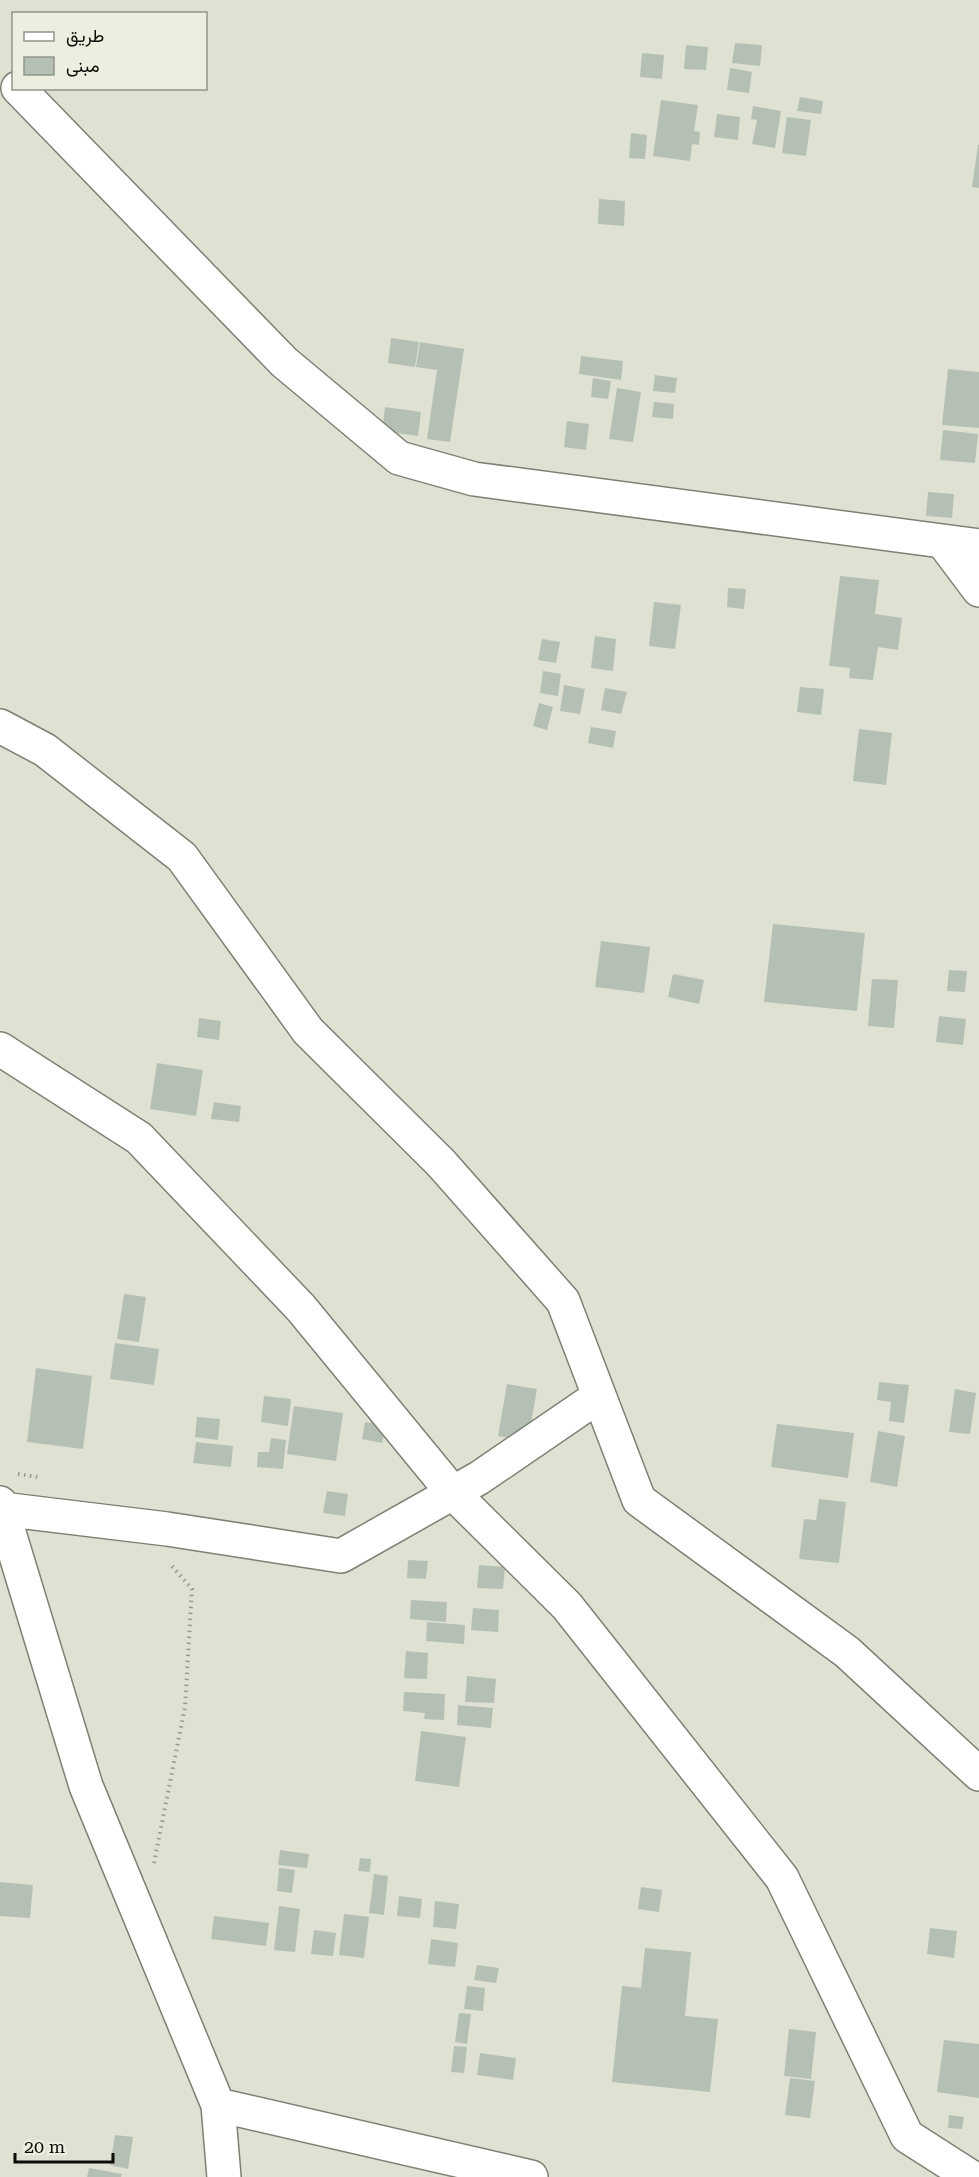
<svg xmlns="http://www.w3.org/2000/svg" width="979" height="2177" viewBox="0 0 979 2177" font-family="'Roboto Serif',Vazirmatn,serif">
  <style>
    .building { fill: #b5c0b5 }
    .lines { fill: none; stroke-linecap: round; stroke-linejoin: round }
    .minor-casing { stroke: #7e8073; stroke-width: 36 }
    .path { stroke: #98998f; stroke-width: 4; stroke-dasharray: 1.5 4.5; stroke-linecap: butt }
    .minor { stroke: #fff; stroke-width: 33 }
  </style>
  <rect width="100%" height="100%" fill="#dfe1d3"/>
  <!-- building -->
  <path class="building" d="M735 43 762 45 760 66 732 63Z
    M686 45 708 47 706 70 684 69Z
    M642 53 664 55 662 79 640 77Z
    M730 68 752 72 749 93 727 90Z
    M800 97 823 101 821 114 797 111Z
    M661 100 698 105 694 131 700 132 699 145 692 144 690 161 653 156Z
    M753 106 781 111 775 148 752 144 757 120 751 119Z
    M717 114 740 117 738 140 714 137Z
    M787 117 811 120 806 156 782 153Z
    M631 133 647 135 645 159 629 158Z
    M978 145H979V188L972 187Z
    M599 199 625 201 624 226 598 224Z
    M391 338 419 342 415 367 388 363Z
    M420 342 464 349 450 442 427 439 437 370 416 367Z
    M581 356 623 361 621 380 579 374Z
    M948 369 979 372V428L942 425Z
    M655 375 677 378 675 393 653 391Z
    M593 378 611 381 608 399 591 397Z
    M617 388 641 392 633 442 609 439Z
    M654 402 674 404 673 419 652 417Z
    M385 407 421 412 418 436 382 431Z
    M567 421 589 424 586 450 564 447Z
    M943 430 978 434 975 463 940 460Z
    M928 492 954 494 952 518 926 516Z
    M840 576 879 580 875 614 902 618 898 650 878 647 873 680 849 678 850 668 829 666Z
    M728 588 746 589 744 609 727 607Z
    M654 602 681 605 675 649 649 646Z
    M595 636 616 639 613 671 591 668Z
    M542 639 560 642 556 663 538 660Z
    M543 671 561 674 558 696 540 693Z
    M564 685 585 689 580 714 560 711Z
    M800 687 824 689 821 715 797 712Z
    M605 688 627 692 621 714 601 710Z
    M539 703 553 707 547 730 533 726Z
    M591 727 616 731 613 748 588 743Z
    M859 729 892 733 886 785 853 781Z
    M773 924 865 933 857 1011 764 1002Z
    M601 941 650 947 644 993 595 987Z
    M949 970 967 971 965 992 947 991Z
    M673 974 704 980 699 1004 668 997Z
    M872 979 898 980 894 1028 868 1026Z
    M939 1016 966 1019 963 1045 936 1042Z
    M199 1018 221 1021 219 1040 197 1037Z
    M157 1063 203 1070 196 1116 150 1109Z
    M214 1102 241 1106 239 1122 211 1119Z
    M124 1294 146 1297 139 1342 117 1339Z
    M115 1343 159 1349 154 1385 110 1379Z
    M36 1368 92 1376 83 1449 27 1442Z
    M879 1382 909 1385 904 1423 889 1421 891 1402 877 1400Z
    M507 1384 537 1389 528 1441 498 1436Z
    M955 1389 976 1393 970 1434 949 1432Z
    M264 1396 291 1399 288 1426 261 1422Z
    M294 1406 343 1413 336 1461 287 1454Z
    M197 1417 220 1419 218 1440 195 1437Z
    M365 1422 386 1425 382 1443 362 1439Z
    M777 1424 854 1433 848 1478 771 1467Z
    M878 1431 905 1436 897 1487 870 1482Z
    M271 1438 286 1440 283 1469 257 1467 258 1452H269Z
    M196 1442 233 1446 231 1467 193 1463Z
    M327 1491 348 1494 345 1516 323 1513Z
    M819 1499 846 1502 839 1563 799 1559 804 1519 816 1520Z
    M408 1560 428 1561 426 1579 407 1578Z
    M479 1565 505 1567 503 1589 477 1588Z
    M411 1600 447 1602 446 1622 410 1619Z
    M473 1608 499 1610 498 1632 471 1630Z
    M427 1622 465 1625 464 1644 426 1641Z
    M406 1651 428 1653 427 1679 404 1678Z
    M467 1676 496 1679 494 1703 465 1702Z
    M404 1692 445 1694 444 1720 424 1719 425 1713 403 1711Z
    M458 1705 493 1708 491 1728 457 1725Z
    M421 1731 466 1737 459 1787 415 1781Z
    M280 1850 309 1854 307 1868 278 1865Z
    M360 1858 371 1859 370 1872 358 1871Z
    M279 1868 295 1870 292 1893 277 1891Z
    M374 1874 388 1876 384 1915 369 1913Z
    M0 1882 33 1885 30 1918 0 1916Z
    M641 1887 662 1890 659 1912 638 1909Z
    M399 1896 422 1899 420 1918 397 1916Z
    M435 1901 459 1904 456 1929 433 1927Z
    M279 1906 300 1909 295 1952 274 1950Z
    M344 1914 369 1917 364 1958 339 1955Z
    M214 1916 269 1923 266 1946 211 1939Z
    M930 1928 957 1931 954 1958 927 1954Z
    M314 1930 336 1933 333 1956 311 1954Z
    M431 1939 458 1943 455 1967 428 1964Z
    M645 1948 691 1952 685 2016 718 2019 710 2092 612 2082 622 1986 641 1988Z
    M477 1965 499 1968 496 1983 474 1980Z
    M467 1986 485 1988 483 2011 464 2009Z
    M459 2013 471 2014 467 2044 455 2042Z
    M789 2029 816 2032 811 2079 784 2076Z
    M944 2040 979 2044V2098L937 2092Z
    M454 2046 467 2047 464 2073 451 2072Z
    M480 2053 516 2058 513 2080 477 2075Z
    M790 2078 815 2081 810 2118 785 2115Z
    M949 2115 964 2117 962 2129 948 2128Z
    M115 2135 133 2137 128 2169 110 2165Z
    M89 2168 122 2174 121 2177H87Z"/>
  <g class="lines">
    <!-- minor casing -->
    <g class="minor-casing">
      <path id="minor" d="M18 88 284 362 399 458 474 479 979 546
        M943 542 979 590
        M0 726 45 750 182 857 308 1031 441 1163 563 1301 639 1500 847 1652 979 1774
        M0 1049 139 1138 301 1308 453 1493 567 1606 782 1878 907 2136 971 2177
        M0 1503 86 1786 218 2105 224 2177
        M2 1509 167 1529 341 1556 479 1478 599 1396
        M218 2105 531 2177"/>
    </g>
    <!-- path -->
    <path class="path" d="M18 1474 38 1477
      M154 1863 185 1707 192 1589 170 1564"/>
    <!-- minor -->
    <use href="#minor" class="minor"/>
  </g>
  <!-- legend -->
  <rect x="12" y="12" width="195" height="78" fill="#ecefe0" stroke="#92948a" stroke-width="1.5"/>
  <rect x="24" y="32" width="30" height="9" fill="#ffffff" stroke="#92948a" stroke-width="1.5"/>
  <text x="66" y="42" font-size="18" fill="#0c0c08">طريق</text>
  <rect x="24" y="57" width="30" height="18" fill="#b5c0b5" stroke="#92948a" stroke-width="1.5"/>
  <text x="66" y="72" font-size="18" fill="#0c0c08">مبنى</text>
  <!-- scale -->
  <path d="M15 2153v9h98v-9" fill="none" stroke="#0c0c08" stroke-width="3"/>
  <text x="24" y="2153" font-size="18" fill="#0c0c08" stroke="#ecefe0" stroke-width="4.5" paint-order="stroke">20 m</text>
</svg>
